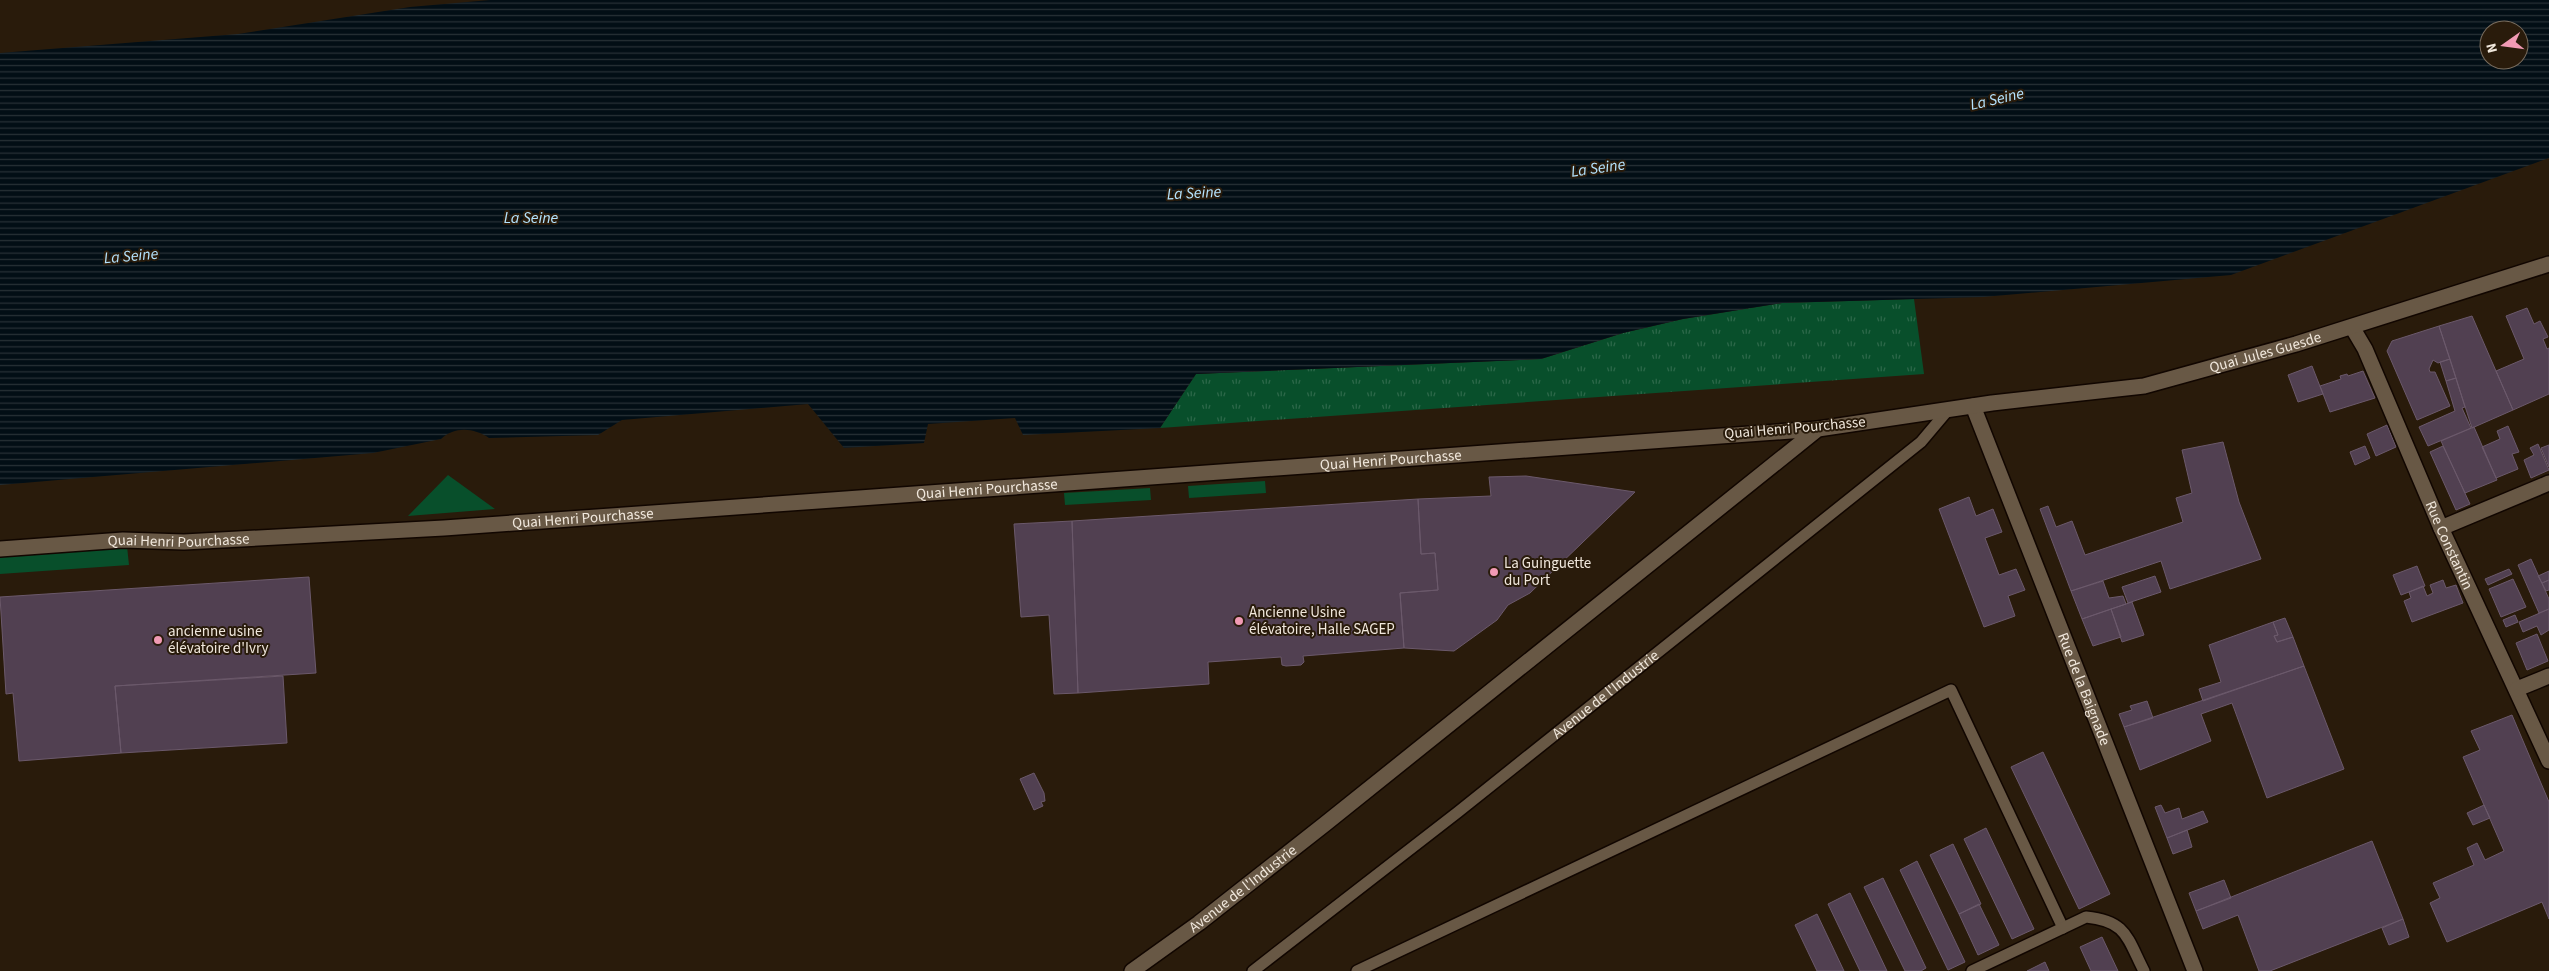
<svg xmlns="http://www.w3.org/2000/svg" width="2549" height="971" viewBox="0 0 2549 971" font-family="'Source Sans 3',sans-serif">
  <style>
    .grass { fill: url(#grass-tufts) }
    .pitch { fill: #084f2b }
    .water { fill: url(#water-rules); fill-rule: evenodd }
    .building { fill: #514051; stroke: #6b596b }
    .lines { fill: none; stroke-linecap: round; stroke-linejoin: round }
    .service-casing { stroke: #110600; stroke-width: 14 }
    .pedestrian-casing { stroke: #110600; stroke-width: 18 }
    .minor-casing { stroke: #110600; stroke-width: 18 }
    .secondary-casing { stroke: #110600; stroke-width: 18 }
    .service { stroke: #685845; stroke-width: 11 }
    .pedestrian { stroke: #685845; stroke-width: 15 }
    .minor { stroke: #685845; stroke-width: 15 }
    .secondary { stroke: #685845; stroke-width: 15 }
    .poi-dot { fill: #f19ab4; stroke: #291b0b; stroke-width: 2 }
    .labels { text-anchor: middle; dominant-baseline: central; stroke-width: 4; stroke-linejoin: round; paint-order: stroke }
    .street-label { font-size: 15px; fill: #f0e7dc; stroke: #291b0b }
    .poi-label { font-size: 15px; fill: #f0e7dc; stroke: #291b0b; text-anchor: start }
    .water-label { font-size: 16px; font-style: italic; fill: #b4e3fe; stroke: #291b0b }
  </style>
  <defs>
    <pattern id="grass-tufts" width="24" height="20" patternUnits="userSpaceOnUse" patternTransform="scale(1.25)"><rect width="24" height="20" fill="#084f2b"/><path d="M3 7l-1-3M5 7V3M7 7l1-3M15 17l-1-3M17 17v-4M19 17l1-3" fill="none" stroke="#2c6849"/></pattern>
    <pattern id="water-rules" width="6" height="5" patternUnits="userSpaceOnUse" patternTransform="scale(1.25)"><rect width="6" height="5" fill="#020e15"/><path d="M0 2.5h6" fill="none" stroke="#273136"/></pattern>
  </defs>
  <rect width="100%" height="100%" fill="#291b0b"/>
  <!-- grass -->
  <path class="grass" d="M1914 299 1924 374 1160 428 1196 374 1541 359 1623 333 1683 319 1782 303Z"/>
  <!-- pitch -->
  <path class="pitch" d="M448 475 495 509 408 516Z
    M1265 481 1266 493 1189 498 1188 486Z
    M1150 488 1151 500 1065 505 1064 493Z
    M127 546 129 565 0 574V555Z"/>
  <!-- water -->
  <path class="water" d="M490 0H2549V158L2231 275 1983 297 1782 303 1683 319 1623 333 1541 359 1196 374 1160 428 1023 435 1015 418 928 424 924 443 844 448 808 404 622 420 598 435 489 438C474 428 455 426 441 439L373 453 0 485V53L238 34 410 7ZM2489 30H2519V60H2489Z"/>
  <!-- building -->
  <path class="building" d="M2527 308 2534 324 2540 321 2548 337 2543 339 2547 349 2549 348V394L2513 410 2496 371 2524 359 2506 316Z
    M2472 316 2513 410 2472 428 2439 326Z
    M2439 326 2450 359 2438 363 2433 360 2429 369 2430 372H2435L2450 406 2417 420 2387 351 2392 341Z
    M2450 359 2456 378 2446 381 2440 362Z
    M2312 366 2323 394 2298 402 2288 375Z
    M2363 371 2375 398 2330 412 2320 386 2341 379 2340 376 2347 374 2348 376Z
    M2456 378 2465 407 2462 408 2471 428 2428 446 2419 427 2455 411 2446 381Z
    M2387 425 2396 447 2376 456 2367 434Z
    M2508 426 2519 452 2512 454 2518 469 2496 478 2482 447 2500 439 2497 431Z
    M2474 427 2497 480 2465 493 2441 441Z
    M2223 442 2239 502 2261 559 2170 589 2161 561 2071 591 2040 509 2048 506 2056 527 2072 521 2085 555 2183 522 2176 498 2192 493 2182 450Z
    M2538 444 2549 470 2531 478 2524 460 2534 455 2530 448Z
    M2549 445V467L2541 448Z
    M2365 446 2370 458 2355 465 2350 452Z
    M2443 446 2470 504 2456 510 2430 452Z
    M1526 476 1635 492 1530 593 1508 605 1497 620 1454 651 1404 648 1400 593 1438 590 1435 553 1421 554 1418 499 1491 496 1489 477Z
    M1969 497 1976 516 1993 509 2002 532 1985 538 1999 575 2016 569 2025 590 2008 596 2015 616 1984 627 1939 509Z
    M1418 499 1421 554 1435 553 1438 590 1400 593 1404 648 1303 656 1304 662 1301 665 1286 666 1282 665 1281 657 1208 662 1209 684 1078 693 1072 521Z
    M1072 521 1078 693 1054 694 1049 615 1021 617 1014 524Z
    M2531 559 2549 599V609L2539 613 2518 565Z
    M2417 566 2425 586 2401 595 2393 575Z
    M2509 569 2512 574 2488 585 2485 579Z
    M2549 571V580L2542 583 2538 576Z
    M2155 576 2161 592 2128 603 2122 587Z
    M309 577 316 673 115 686 121 753 19 761 13 693 6 694 0 597Z
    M2513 579 2526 607 2501 617 2489 589Z
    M2443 580 2446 588 2456 585 2463 603 2412 622 2404 601 2411 598 2409 592 2423 586 2427 596 2433 593 2430 585Z
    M2549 580V590L2546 591 2542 583Z
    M2103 581 2109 598 2123 596 2126 604 2082 619 2071 591Z
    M2132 602 2144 635 2122 642 2111 609Z
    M2111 609 2121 637 2093 646 2082 619Z
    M2549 609V630L2541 635 2537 626 2523 632 2519 622Z
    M2515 615 2518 622 2506 627 2503 620Z
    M2285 618 2293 637 2277 642 2274 636 2278 635 2273 622Z
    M2273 622 2278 635 2274 636 2277 642 2293 637 2304 666 2203 701 2199 689 2221 682 2209 645Z
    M2537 634 2548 661 2527 670 2516 643Z
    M2304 666 2344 769 2267 798 2232 703 2201 714 2211 741 2140 770 2124 727Z
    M283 676 287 743 121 753 115 686Z
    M2147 701 2153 718 2124 727 2119 714 2132 710 2130 706Z
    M2512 715 2549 802V919L2542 902 2447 942 2430 903 2440 898 2433 883 2474 865 2467 848 2477 843 2485 860 2504 851 2463 757 2480 750 2471 731Z
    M2043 752 2110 894 2079 909 2011 767Z
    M1034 773 1044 793 1045 801 1041 802 1043 806 1034 810 1020 779Z
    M2161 805 2165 813 2179 808 2182 819 2203 811 2208 822 2167 838 2155 807Z
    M2484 805 2490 818 2473 825 2467 813Z
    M1986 828 2034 929 2012 939 1964 839Z
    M2187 830 2192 847 2173 854 2167 838Z
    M2372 841 2403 919 2270 971H2259L2238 915 2203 929 2196 911Z
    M1953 844 1981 904 1959 914 1930 855Z
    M1917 861 1965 962 1948 970 1900 870Z
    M1883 878 1926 968 1921 971H1905L1864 887Z
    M2224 880 2231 898 2196 911 2189 893Z
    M1850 893 1887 971H1860L1828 904Z
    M1979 904 1999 945 1978 955 1959 914Z
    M1817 914 1844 971H1817L1795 925Z
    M2403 919 2409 937 2389 945 2382 928Z
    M2102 937 2118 971H2091L2080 947Z
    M2045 962 2049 971H2027Z"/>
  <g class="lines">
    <!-- service casing -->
    <g class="service-casing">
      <g id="service">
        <path id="s1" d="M1253 971 1458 812 1921 442 1948 410"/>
        <path d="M1357 971 1951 690 2063 928"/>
        <path d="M1972 971 2086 917C2127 921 2127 938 2144 971"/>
      </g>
    </g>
    <!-- pedestrian casing -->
    <g class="pedestrian-casing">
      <g id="pedestrian">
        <path id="s2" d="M0 549 123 540 184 542 444 528 1818 429"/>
      </g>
    </g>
    <!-- minor casing -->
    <g class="minor-casing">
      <g id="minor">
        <path id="s3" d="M2352 327 2365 349 2441 528 2549 761"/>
        <path id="s4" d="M1973 406 2195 971"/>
        <path d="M2441 528 2549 483"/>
        <path d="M2517 689 2549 676"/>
      </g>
    </g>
    <!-- secondary casing -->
    <g class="secondary-casing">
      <g id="secondary">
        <path id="s5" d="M1132 971 1199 923 1325 824 1818 429 1992 403 2144 386 2296 344 2549 264"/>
      </g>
    </g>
    <!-- service -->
    <use href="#service" class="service"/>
    <!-- pedestrian -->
    <use href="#pedestrian" class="pedestrian"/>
    <!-- minor -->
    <use href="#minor" class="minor"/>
    <!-- secondary -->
    <use href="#secondary" class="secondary"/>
  </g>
  <!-- markers -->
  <g class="poi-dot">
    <circle cx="1494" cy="572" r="5"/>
    <circle cx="1239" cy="621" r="5"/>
    <circle cx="158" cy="640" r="5"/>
  </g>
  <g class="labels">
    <!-- street labels -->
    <g class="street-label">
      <text stroke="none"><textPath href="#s5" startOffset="1329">Quai Jules Guesde</textPath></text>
      <text transform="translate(1795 428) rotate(-5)">Quai Henri Pourchasse</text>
      <text stroke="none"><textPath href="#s2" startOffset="1394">Quai Henri Pourchasse</textPath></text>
      <text stroke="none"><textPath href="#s2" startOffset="989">Quai Henri Pourchasse</textPath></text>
      <text stroke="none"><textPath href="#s2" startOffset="584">Quai Henri Pourchasse</textPath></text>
      <text stroke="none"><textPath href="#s2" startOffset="179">Quai Henri Pourchasse</textPath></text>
      <text stroke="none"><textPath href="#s3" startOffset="239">Rue Constantin</textPath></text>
      <text stroke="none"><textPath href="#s4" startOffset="304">Rue de la Baignade</textPath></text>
      <text stroke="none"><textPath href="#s1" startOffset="448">Avenue de l'Industrie</textPath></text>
      <text stroke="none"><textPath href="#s5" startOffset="138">Avenue de l'Industrie</textPath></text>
    </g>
    <!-- poi labels -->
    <g class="poi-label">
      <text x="1504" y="563">La Guinguette<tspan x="1504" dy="17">du Port</tspan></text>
      <text x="1249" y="612">Ancienne Usine<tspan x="1249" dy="17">élévatoire, Halle SAGEP</tspan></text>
      <text x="168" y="631">ancienne usine<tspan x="168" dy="17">élévatoire d'Ivry</tspan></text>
    </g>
    <!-- water labels -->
    <g class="water-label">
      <text transform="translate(1997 99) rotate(-13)">La Seine</text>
      <text transform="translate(1598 168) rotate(-8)">La Seine</text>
      <text transform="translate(1194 193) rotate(-3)">La Seine</text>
      <text x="531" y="218">La Seine</text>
      <text transform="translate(131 256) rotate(-5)">La Seine</text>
    </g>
  </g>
  <!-- north arrow -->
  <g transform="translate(2504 45) rotate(256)"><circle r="24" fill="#291b0b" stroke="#796d5f"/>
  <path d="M0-4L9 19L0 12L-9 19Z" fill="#f19ab4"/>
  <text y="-8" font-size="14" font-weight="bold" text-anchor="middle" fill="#f0e7dc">N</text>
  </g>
</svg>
